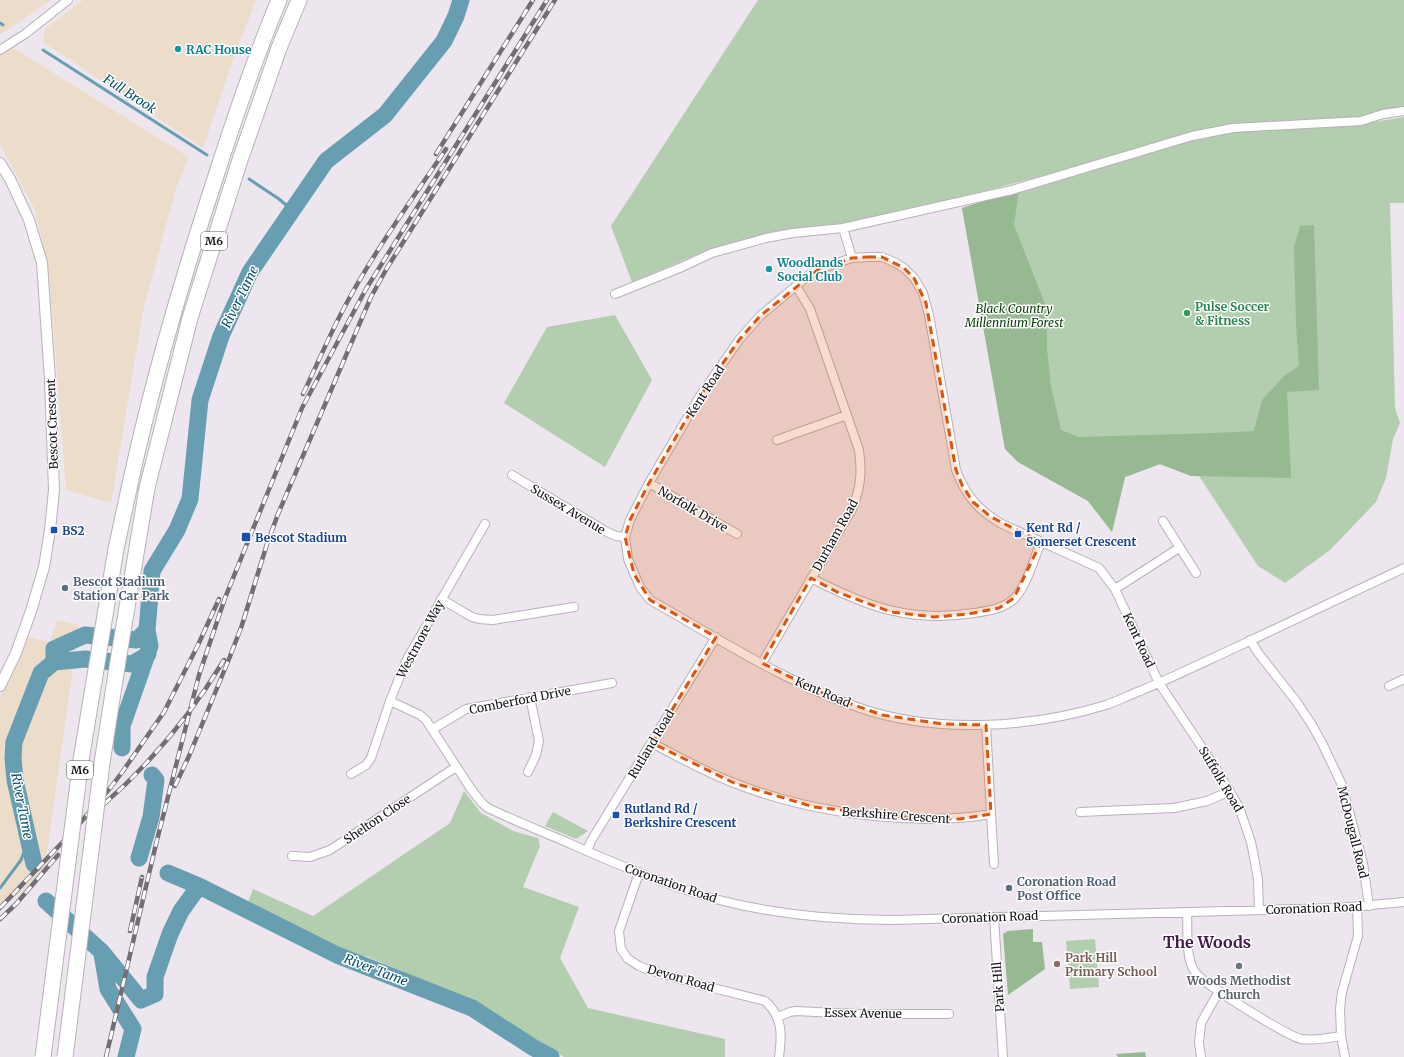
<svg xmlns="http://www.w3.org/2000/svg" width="1404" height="1057" viewBox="0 0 1404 1057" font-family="Merriweather,serif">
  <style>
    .industrial { fill: #ecdcca }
    .green { fill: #b3cdaf }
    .forest { fill: #96b992 }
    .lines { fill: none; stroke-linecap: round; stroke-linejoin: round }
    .stream { stroke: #679eb2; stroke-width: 3 }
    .river { stroke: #679eb2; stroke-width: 17 }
    .minor-casing { stroke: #b8b1b9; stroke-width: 10 }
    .tertiary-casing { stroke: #b8b1b9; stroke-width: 12 }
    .motorway-casing { stroke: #b8b1b9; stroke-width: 17 }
    .minor { stroke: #fff; stroke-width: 8 }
    .tertiary { stroke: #fff; stroke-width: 10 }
    .motorway { stroke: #fff; stroke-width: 15 }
    .rail-casing { stroke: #736e74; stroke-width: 4.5 }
    .rail { stroke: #fff; stroke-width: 3; stroke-dasharray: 9; stroke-linecap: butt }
    .motorway-bridge-casing { stroke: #b8b1b9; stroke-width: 17; stroke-linecap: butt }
    .motorway-bridge { stroke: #fff; stroke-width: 15 }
    .marked { fill: #dd550c; fill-opacity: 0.2; stroke: #dd550c; stroke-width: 3; stroke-dasharray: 8 5; stroke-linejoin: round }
    .culture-dot { fill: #0f9aa8; stroke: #fff; stroke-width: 1.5 }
    .leisure-dot { fill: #2e9e5b; stroke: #fff; stroke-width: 1.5 }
    .transit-dot { fill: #1a4fb4; stroke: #fff; stroke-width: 1.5 }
    .service-dot { fill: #5c6f8a; stroke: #fff; stroke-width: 1.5 }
    .education-dot { fill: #8d6e63; stroke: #fff; stroke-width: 1.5 }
    .worship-dot { fill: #6b7280; stroke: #fff; stroke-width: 1.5 }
    .labels { text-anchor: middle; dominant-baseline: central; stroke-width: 3; stroke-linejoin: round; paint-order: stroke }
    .shield { fill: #fff; stroke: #5a595b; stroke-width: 1 }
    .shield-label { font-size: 11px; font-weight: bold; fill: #141215 }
    .culture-label { font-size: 12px; font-weight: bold; fill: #0d838f; stroke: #fff; text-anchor: start }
    .leisure-label { font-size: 12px; font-weight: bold; fill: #27864d; stroke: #fff; text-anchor: start }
    .park-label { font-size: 12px; font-style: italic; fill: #083a05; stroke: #fff }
    .street-label { font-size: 12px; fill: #141215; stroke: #fff }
    .transit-label { font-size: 12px; font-weight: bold; fill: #164399; stroke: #fff; text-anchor: start }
    .service-label { font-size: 12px; font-weight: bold; fill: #4e5e75; stroke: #fff; text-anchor: start }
    .education-label { font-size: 12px; font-weight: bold; fill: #785e54; stroke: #fff; text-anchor: start }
    .worship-label { font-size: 12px; font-weight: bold; fill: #5b616d; stroke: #fff }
    .water-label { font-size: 13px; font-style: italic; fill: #025469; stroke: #fff }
    .district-label { font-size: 16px; font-weight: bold; fill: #43184b; stroke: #fff }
  </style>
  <rect width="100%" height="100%" fill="#ede6ee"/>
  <!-- industrial -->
  <path class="industrial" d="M0 0H51L0 35Z
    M83 0H256L236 51 203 148 43 42 45 29Z
    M10 46 189 157 176 188 143 311 111 503 66 490 49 270 35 210 0 144V52Z
    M57 620 79 625 44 873 0 909V697L29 637 50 642Z"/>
  <!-- green -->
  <path class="green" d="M758 0H1404V108L1361 117 1233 126 954 199 843 224 755 237 706 251 632 282 611 226Z
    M1404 117V203H1390L1395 408 1400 423 1393 439 1386 478 1376 502 1330 550 1285 583 1258 566 1199 476H1191L1160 464 1125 477 1112 532 1088 501 1018 462 1005 449 962 208 1194 138 1234 130 1373 122Z
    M615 315 652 380 605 467 504 403 547 327Z
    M464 791 481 813 513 831 538 838 540 846 523 887 579 907 560 958 588 1008 725 1039V1057H564L464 998 368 957 346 952 248 902 253 889 313 916 450 823Z
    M553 812 588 831 576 839 545 826Z
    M1095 939 1099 987 1070 989 1066 941Z"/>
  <!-- forest -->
  <path class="forest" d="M1019 190 1014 225 1047 309V349L1051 386 1061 430 1079 437 1213 433 1254 431 1262 400 1284 376 1299 366 1296 325 1294 247 1300 226 1314 225 1319 390 1287 392 1291 478 1191 476 1160 464 1125 477 1112 532 1088 501 1018 462 1005 449 962 208Z
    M1033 929V942H1042L1045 969 1008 995 1003 934 1008 931Z
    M1145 1052 1146 1057H1118L1116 1054Z"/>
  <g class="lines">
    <!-- stream -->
    <path class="stream" d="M0 23 3 25
      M43 50 207 155
      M249 179 279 199 292 210
      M0 888 21 860 28 841"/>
    <!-- river -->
    <path class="river" d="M54 662 85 659 132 664 144 657 148 654
      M122 748V726L150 646 147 630 152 571 177 530 190 499 200 400 221 336 250 272 326 161 385 115 444 41 456 16 461 0
      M139 858 151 817 156 780 152 775
      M34 864 15 780 13 758 14 742 41 673 54 662V649L85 635 137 640 147 630
      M168 873 199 886 337 955 472 1008 534 1048 551 1057
      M46 901 102 952 141 1000 155 994V977L170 934 181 911 199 886
      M102 954 108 989 133 1029 126 1057"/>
    <!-- minor casing -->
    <g class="minor-casing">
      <path id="minor" d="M0 50 25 34 68 0
        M843 228 1012 190 1192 136 1233 128 1361 121 1383 114 1404 111
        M615 294 682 267 712 253 766 238 793 233 843 228 852 258
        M777 440 847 415
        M512 475 607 532 616 536 625 537
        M649 483 737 534
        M1163 521 1196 573
        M811 578C867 607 911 623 974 613 988 611 1003 609 1014 599 1027 586 1034 558 1041 542
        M1115 589 1179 548
        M441 599 472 617 479 619 493 620 574 607
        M1250 640 1259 654 1296 701 1312 725 1323 745 1342 785 1363 863 1369 906
        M762 663 852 509C861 487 862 473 859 450L810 309 796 286
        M1389 686 1404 679
        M390 701 420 715 426 720 471 789 482 803 488 808C515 821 543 832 571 844 618 865 666 885 715 899 772 914 833 920 892 920L1338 908 1404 902
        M433 729 466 709 612 683
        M652 743C678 757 705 772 734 783 795 807 862 818 928 819 949 819 970 818 991 814L986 725
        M528 772 536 755 539 741 530 697
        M351 774 366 765 371 758 390 701 406 661 485 524
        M1080 812 1174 808 1207 801 1230 791
        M991 814 994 864
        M587 851 591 841 716 637
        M292 856 310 857 330 850 456 767
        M639 873 619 931 621 949 628 959 639 966 646 969 701 985 765 1001C783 1017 782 1035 779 1057
        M1259 909 1258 880 1254 857 1251 842 1239 807 1217 770 1159 683 1115 589 1099 568 1002 524C978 510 966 496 956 470L929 315 923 293 914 278 904 268 894 262 882 257H868L852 258 819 269 808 276 760 316 739 340 700 396 649 483 630 520 625 537 628 559 640 587 650 600C718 638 786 683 860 708 936 734 1031 728 1106 705 1118 701 1129 695 1140 691 1174 677 1208 660 1241 645 1295 619 1350 594 1404 568
        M1187 912C1188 929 1185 958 1195 972 1203 984 1286 1035 1301 1039 1314 1041 1328 1038 1341 1036
        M994 917 1003 1057
        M778 1017 790 1012 796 1011 857 1014H949
        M1201 1057 1199 1043 1201 1023 1219 991
        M1345 1057 1341 1036 1340 1009 1342 992 1358 936 1357 907"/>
    </g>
    <!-- tertiary casing -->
    <g class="tertiary-casing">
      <path id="tertiary" d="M0 163 10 179 29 220 42 263 50 380 54 490 50 530 44 567 31 611 16 653 0 686"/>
    </g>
    <!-- motorway casing -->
    <g class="motorway-casing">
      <path id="motorway" d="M130 484C152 383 181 283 213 185 233 122 254 60 279 0
        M147 488 190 318 239 163 279 48 299 0"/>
    </g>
    <!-- minor -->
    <use href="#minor" class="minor"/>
    <!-- tertiary -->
    <use href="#tertiary" class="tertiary"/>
    <!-- motorway -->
    <use href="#motorway" class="motorway"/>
    <!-- rail casing -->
    <g class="rail-casing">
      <path id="rail" d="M436 154 533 0
        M303 394C317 365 329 336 344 308 373 253 411 201 446 149
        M175 786 189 756 229 659 242 625 267 544 278 514 371 297 387 268 555 0
        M104 804C151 763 192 713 224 660
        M0 908 74 830 111 787 123 771 164 712 198 645 219 599
        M0 919 16 904 58 855
        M130 931 142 877
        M106 1057 156 844 199 675 225 598 302 408 366 289 547 0"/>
    </g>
    <!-- rail -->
    <use href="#rail" class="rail"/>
    <!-- motorway-bridge casing -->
    <g class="motorway-bridge-casing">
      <path id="motorway-bridge" d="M43 1057 81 760 116 549 130 484
        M65 1057 102 763 118 661 147 488"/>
    </g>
    <!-- motorway-bridge -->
    <use href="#motorway-bridge" class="motorway-bridge"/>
  </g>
  <!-- marked area -->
  <path class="marked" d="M868 257H882L904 268 914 278 926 303 956 470 962 485 973 502 991 517 1041 542 1014 598 999 608 968 614 934 617 891 612 837 592 811 578 762 663 829 696 882 715 943 724 986 725 991 814 960 819 913 818 814 807 734 783 652 743 716 637 650 600 634 574 625 537 630 520 649 483 700 396 739 340 760 316 819 269 852 258Z"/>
  <!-- markers -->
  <g class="culture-dot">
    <circle cx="178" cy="49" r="4"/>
    <circle cx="769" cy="269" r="4"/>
  </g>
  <circle class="leisure-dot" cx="1187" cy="313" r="4"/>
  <g class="transit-dot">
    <rect x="50" y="526" width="8" height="8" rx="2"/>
    <rect x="1014" y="530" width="8" height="8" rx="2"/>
    <rect x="241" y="532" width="10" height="10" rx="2"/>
    <rect x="612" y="811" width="8" height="8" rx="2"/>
  </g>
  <g class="service-dot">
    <circle cx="65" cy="588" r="4"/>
    <circle cx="1009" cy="888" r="4"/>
  </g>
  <circle class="education-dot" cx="1057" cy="964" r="4"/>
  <circle class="worship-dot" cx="1239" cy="966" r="4"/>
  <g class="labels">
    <!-- shield labels -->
    <g class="shield">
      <rect x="201" y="232" width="26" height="18" rx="3"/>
      <rect x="67" y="761" width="26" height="18" rx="3"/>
    </g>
    <g class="shield-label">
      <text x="214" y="241">M6</text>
      <text x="80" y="770">M6</text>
    </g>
    <!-- culture labels -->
    <g class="culture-label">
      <text x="186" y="49">RAC House</text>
      <text x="777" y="262">Woodlands<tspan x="777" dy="14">Social Club</tspan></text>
    </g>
    <!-- leisure labels -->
    <g class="leisure-label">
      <text x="1195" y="306">Pulse Soccer<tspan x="1195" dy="14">&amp; Fitness</tspan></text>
    </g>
    <!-- park labels -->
    <g class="park-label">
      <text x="1014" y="308">Black Country<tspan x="1014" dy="14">Millennium Forest</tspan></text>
    </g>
    <!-- street labels -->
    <g class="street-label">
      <text transform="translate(705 391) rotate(-57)">Kent Road</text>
      <text transform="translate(52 424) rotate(-92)">Bescot Crescent</text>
      <text transform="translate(568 509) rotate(31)">Sussex Avenue</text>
      <text transform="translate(693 509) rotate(30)">Norfolk Drive</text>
      <text transform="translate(835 535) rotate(-61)">Durham Road</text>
      <text transform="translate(420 639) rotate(-62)">Westmore Way</text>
      <text transform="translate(1139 640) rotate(65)">Kent Road</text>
      <text transform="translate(823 692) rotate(23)">Kent Road</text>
      <text transform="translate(520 700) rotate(-11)">Comberford Drive</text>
      <text transform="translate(651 744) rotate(-59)">Rutland Road</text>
      <text transform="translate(1221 779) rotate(59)">Suffolk Road</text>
      <text transform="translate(896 815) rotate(4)">Berkshire Crescent</text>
      <text transform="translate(377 819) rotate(-34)">Shelton Close</text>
      <text transform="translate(1353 832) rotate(76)">McDougall Road</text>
      <text transform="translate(671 883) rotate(19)">Coronation Road</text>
      <text transform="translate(1314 908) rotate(-2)">Coronation Road</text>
      <text transform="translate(990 917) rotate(-2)">Coronation Road</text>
      <text transform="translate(681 978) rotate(16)">Devon Road</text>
      <text transform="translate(998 987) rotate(-94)">Park Hill</text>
      <text transform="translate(863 1013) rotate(1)">Essex Avenue</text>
    </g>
    <!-- transit labels -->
    <g class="transit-label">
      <text x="1026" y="527">Kent Rd /<tspan x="1026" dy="14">Somerset Crescent</tspan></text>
      <text x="62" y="530">BS2</text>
      <text x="255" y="537">Bescot Stadium</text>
      <text x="624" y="808">Rutland Rd /<tspan x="624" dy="14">Berkshire Crescent</tspan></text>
    </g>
    <!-- service labels -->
    <g class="service-label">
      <text x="73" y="581">Bescot Stadium<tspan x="73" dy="14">Station Car Park</tspan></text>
      <text x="1017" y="881">Coronation Road<tspan x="1017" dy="14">Post Office</tspan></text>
    </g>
    <!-- education labels -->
    <g class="education-label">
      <text x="1065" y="957">Park Hill<tspan x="1065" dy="14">Primary School</tspan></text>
    </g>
    <!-- worship labels -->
    <g class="worship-label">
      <text x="1239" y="980">Woods Methodist<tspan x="1239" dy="14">Church</tspan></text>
    </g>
    <!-- water labels -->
    <g class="water-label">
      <text transform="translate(130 94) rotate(33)">Full Brook</text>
      <text transform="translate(240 297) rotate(-64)">River Tame</text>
      <text transform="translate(22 806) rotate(79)">River Tame</text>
      <text transform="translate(376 970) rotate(21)">River Tame</text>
    </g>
    <!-- district labels -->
    <g class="district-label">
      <text x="1207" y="942">The Woods</text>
    </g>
  </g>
</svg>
